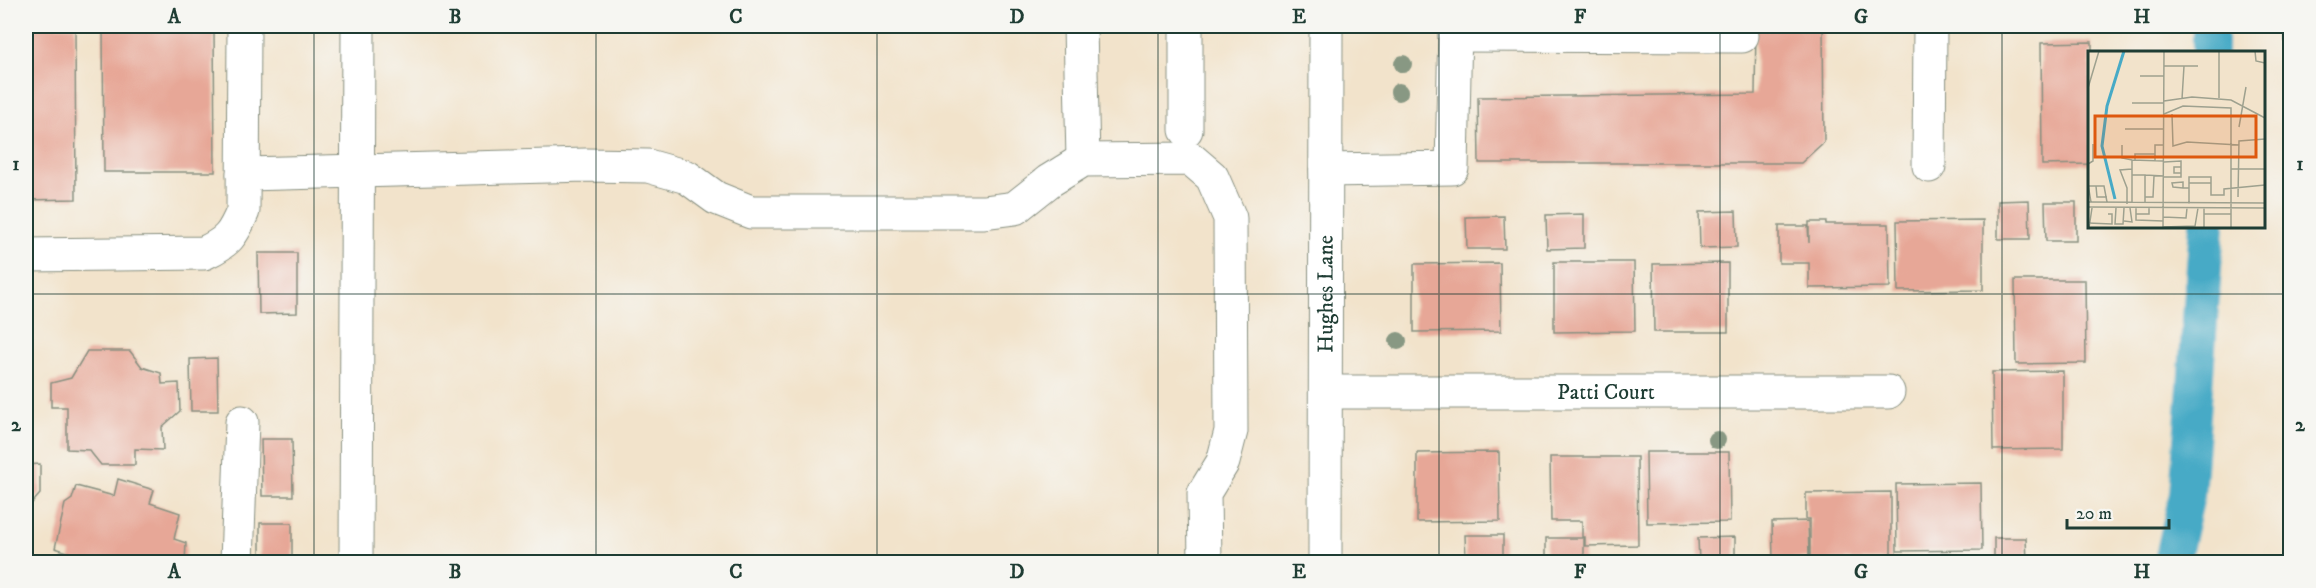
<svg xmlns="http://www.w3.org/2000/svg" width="2316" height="588" viewBox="0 0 2316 588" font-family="'IM FELL DW Pica',serif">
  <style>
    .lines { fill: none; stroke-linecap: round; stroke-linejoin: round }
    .canal { stroke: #47aac6; stroke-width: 36 }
    .building { fill: #e7a797 }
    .minor-casing { stroke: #889080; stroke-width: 35 }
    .minor { stroke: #fff; stroke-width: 33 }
    .tree { fill: #889883 }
    .grid { fill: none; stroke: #1f3d34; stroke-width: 1.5; stroke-opacity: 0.55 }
    .labels { text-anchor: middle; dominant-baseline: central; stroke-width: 6; stroke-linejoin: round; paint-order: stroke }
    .street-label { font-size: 22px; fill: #1f3d34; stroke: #f6f6f2 }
    .inset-river { fill: none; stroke: #47aac6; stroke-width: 3 }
    .inset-road { fill: none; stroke: #9ea18f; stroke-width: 1.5 }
    .view { fill: #de580e; fill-opacity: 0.15; stroke: #de580e; stroke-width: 3 }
    .inset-edge { fill: none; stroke: #1f3d34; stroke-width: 3 }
    .neatline { fill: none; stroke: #1f3d34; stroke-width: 2 }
    .grid-label { font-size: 20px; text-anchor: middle; font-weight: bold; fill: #1f3d34 }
  </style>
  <rect width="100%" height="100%" fill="#f6f6f2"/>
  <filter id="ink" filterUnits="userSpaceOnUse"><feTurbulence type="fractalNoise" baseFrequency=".0167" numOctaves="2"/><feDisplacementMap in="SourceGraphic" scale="12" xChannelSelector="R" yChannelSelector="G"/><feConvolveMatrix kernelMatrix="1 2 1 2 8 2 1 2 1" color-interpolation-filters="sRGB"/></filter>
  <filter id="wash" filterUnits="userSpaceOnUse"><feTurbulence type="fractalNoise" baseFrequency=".008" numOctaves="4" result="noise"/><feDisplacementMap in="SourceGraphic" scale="24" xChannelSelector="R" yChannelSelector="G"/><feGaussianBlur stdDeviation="1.35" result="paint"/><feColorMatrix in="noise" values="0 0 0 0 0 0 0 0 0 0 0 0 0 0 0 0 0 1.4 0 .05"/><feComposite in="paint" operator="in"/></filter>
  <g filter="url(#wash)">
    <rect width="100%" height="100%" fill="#f2e3cb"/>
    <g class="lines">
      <!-- canal -->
      <path class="canal" d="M2210 26V52
        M2172 562 2187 495 2207 226"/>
    </g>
    <g id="blocks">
      <!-- building -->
      <path class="building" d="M26 26H75L76 199 26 200Z
        M103 26H214L215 172H104Z
        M1756 26H1823L1824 142 1801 163H1479L1478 97 1755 94Z
        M2285 26H2290V80H2285Z
        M2092 42V52H2090V164L2042 165 2041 43Z
        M2029 200 2030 239H1998V201Z
        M2045 202H2076V241H2046Z
        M1736 211 1737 247 1700 248 1699 212Z
        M1584 214V248L1547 249 1546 215Z
        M1504 216 1505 249H1467L1466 217Z
        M1983 220V290L1898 291 1897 221Z
        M1809 222H1826V224H1889L1890 287 1809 288V263H1779V226H1808L1809 243Z
        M258 253H297V313L259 314Z
        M1554 262H1634L1635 331 1554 332Z
        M1500 263 1501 331 1414 332V264Z
        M1728 263V332H1654L1653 264Z
        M2015 280H2085L2086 363 2016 364Z
        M87 351H130L142 367 161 373 162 384 179 383 180 411 162 427 163 450 135 449V465H101L89 450 67 449V407H51V383L71 378Z
        M217 358 218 411H191L190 359Z
        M2063 371V449L1993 450 1992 372Z
        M261 439H292L293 496H262Z
        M1499 452 1500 521 1417 522V453Z
        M1646 452H1729L1730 522 1647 523Z
        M1550 457H1637L1638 545 1585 546V537H1582V521H1551Z
        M40 464V494L26 510V465Z
        M118 479 154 490 150 503 180 513 174 539 186 543 185 562H69L71 553 55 548 65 504 72 499 76 486 114 496Z
        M1981 483 1982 550 1897 551 1896 484Z
        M1891 492V560H1810V519H1806V493Z
        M1808 521 1809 558 1773 559 1772 522Z
        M260 523H292V562H260Z
        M1465 535H1503V562H1466Z
        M1735 537V562H1699L1698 538Z
        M1546 538H1584V562H1546Z
        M1994 538H2026L2027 562H1994Z"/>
    </g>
  </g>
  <g filter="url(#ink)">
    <use href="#blocks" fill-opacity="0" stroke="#889080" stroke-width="1.5"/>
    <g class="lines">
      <!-- minor casing -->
      <g class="minor-casing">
        <g id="minor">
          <path d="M1080 26 1083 160"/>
          <path d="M1186 26V130"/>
          <path d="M1455 35 1742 36 1741 26"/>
          <path d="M1929 166 1930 26"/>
          <path d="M1326 170 1452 168 1455 26"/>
          <path d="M243 174 586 165 648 166 687 177 716 198 751 212H984L1015 208 1049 181 1083 160 1191 159 1212 177 1230 218 1231 431 1223 462 1204 493 1205 562"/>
          <path d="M26 255 204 253C228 242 233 235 243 211L244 26"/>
          <path id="s1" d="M1326 392H1888"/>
          <path d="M237 562 242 422"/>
          <path d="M356 562 358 26"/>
          <path id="s2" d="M1325 562 1326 26"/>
        </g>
      </g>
      <!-- minor -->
      <use href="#minor" class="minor"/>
    </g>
    <!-- trees -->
    <g class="tree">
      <circle cx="1403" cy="64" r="9"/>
      <circle cx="1399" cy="92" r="9"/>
      <circle cx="1398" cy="341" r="9"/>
      <circle cx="1717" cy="440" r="9"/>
    </g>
  </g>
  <!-- grid -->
  <path class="grid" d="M314 26V562M596 26V562M877 26V562M1158 26V562M1439 26V562M1720 26V562M2002 26V562M26 294H2290"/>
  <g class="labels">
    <!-- street labels -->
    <g class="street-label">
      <text stroke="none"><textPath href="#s2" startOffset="268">Hughes Lane</textPath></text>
      <text stroke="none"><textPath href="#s1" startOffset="280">Patti Court</textPath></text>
    </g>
  </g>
  <!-- overview -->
  <g transform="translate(2088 51)">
    <rect width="177" height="177" fill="#f2e3cb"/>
    <path class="inset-river" d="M27 148 14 95 19 55 36 0"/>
    <path class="inset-road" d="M167 0 168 10 177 12M76 15H110M52 25H76M0 37 11 0M131 47V0M94 48 96 15M76 50 104 46 143 49 177 67M44 52H76M76 63 95 55 143 57V177M84 63 85 95 99 91 151 94M151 76 158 36M37 78H76M34 94V107L44 109M47 109V103H67M67 110V94H76M0 113 5 110V93M93 116H86V122H93M143 118H177M44 124H57V152M57 124 76 125M75 126H93V110L76 111M101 132H123M0 133 3 151M1 135H16L19 151M8 135 9 146H19M95 137V131L84 132 85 136 95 137H101M57 146H65L66 125M150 146 151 90 177 88M0 151 177 152M44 152V109L75 110M39 153V137L32 119 44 118M101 153V126H123V144H136V138L177 134M0 156 177 157M28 157 27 173H35L36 157M48 157V169L75 170M48 163H61V157M116 163H143M75 166 98 167 99 157M36 170 44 171 42 157M0 172 24 173V163H20M75 176 107 175 110 157M1 177 4 157M75 177 76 0M116 177V157"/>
    <path class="view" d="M7 65H168V106H7Z"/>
    <rect width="177" height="177" class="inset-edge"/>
  </g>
  <!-- margin -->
  <rect width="2316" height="588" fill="none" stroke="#f6f6f2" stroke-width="66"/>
  <!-- scale -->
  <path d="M2067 519v9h102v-9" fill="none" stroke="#1f3d34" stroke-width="3"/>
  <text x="2076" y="519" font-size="18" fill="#1f3d34" stroke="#f6f6f2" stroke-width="4.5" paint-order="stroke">20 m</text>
  <rect x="33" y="33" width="2250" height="522" class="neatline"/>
  <g class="grid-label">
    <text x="174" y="23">A</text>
    <text x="455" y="23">B</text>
    <text x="736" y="23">C</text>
    <text x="1017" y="23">D</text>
    <text x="1299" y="23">E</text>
    <text x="1580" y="23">F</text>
    <text x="1861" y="23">G</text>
    <text x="2142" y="23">H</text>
    <text x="16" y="170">1</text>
    <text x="2300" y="170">1</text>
    <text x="16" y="431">2</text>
    <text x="2300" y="431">2</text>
    <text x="174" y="578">A</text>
    <text x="455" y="578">B</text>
    <text x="736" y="578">C</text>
    <text x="1017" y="578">D</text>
    <text x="1299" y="578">E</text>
    <text x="1580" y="578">F</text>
    <text x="1861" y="578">G</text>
    <text x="2142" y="578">H</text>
  </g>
</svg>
